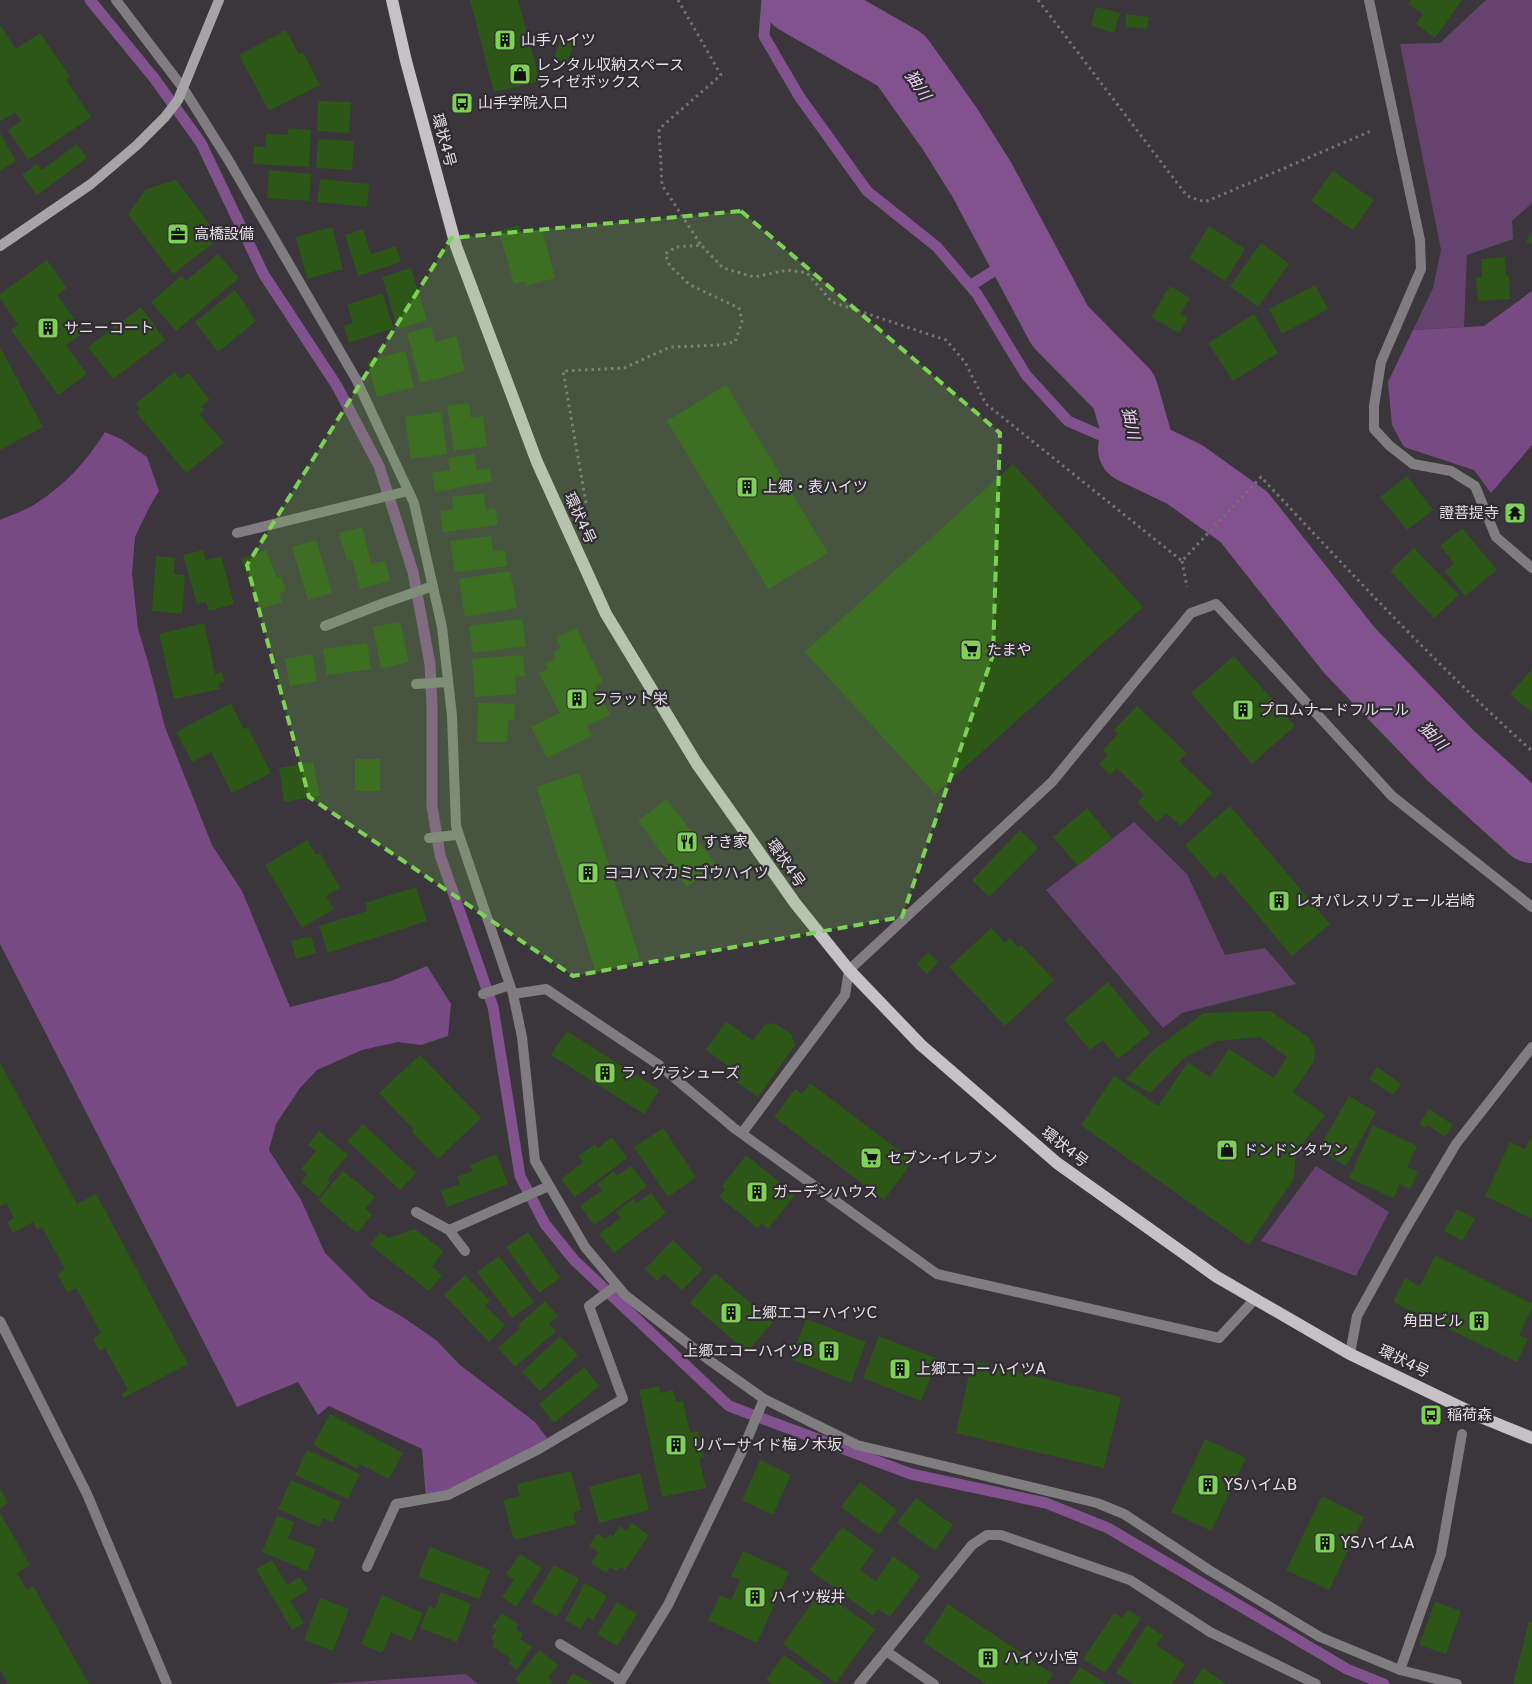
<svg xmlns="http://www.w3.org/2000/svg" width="1532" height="1684" viewBox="0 0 1532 1684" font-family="'DejaVu Sans','Noto Sans JP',sans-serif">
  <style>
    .green { fill: #65436e }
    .forest { fill: #784a84 }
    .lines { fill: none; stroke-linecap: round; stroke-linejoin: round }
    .stream { stroke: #81528d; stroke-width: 11 }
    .river { stroke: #81528d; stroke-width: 68 }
    .building { fill: #2d5717 }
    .path { stroke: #757276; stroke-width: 3; stroke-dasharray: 2.5 4; stroke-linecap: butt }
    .lane { stroke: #7f7d7f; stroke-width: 10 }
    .street { stroke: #7f7d7f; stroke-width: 10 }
    .secondary { stroke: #a7a3a7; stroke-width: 10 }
    .primary { stroke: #c5c1c6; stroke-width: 12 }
    .marked { fill: #7dd154; fill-opacity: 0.2; stroke: #7dd154; stroke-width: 4; stroke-dasharray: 10 6; stroke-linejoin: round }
    .labels { text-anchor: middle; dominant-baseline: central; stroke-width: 4.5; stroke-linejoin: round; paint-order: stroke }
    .poi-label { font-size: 15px; fill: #e2e0e3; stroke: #302c31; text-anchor: start }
    .street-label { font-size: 15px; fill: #e2e0e3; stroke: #302c31 }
    .water-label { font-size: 16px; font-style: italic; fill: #edd3f4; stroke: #302c31 }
  </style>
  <rect width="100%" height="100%" fill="#3a363b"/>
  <!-- green -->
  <path class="green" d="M1486 0H1532V203L1512 221 1513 239 1467 255 1464 327 1413 330 1433 288 1441 250 1400 44 1440 43Z
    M1134 822 1187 874 1225 955 1265 948 1296 984 1182 1013 1163 1028 1046 890Z
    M1316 1166 1389 1212 1356 1276 1261 1241Z
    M466 1674 478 1684H327Z"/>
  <!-- forest -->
  <path class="forest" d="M1532 291V445L1491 493 1474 470 1404 447 1392 425 1388 382 1413 330 1484 326Z
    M105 432 121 439 147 457 159 491 150 506 135 537 132 574 138 629 149 665 165 727 212 845 242 891 290 1007 391 981 427 966 451 1004 448 1036 421 1045 398 1042 362 1050 317 1070 300 1088 276 1124 269 1150 301 1200 325 1253 370 1298 404 1318 436 1340 460 1365 535 1422 550 1442 448 1495 426 1499 422 1449 329 1406 318 1415 298 1382 237 1407 0 944V520C11 515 25 511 35 504 64 486 87 461 105 432Z"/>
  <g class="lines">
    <!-- stream -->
    <path class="stream" d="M90 0 154 78 201 143 264 275 337 386 379 466 413 572 430 664 432 706V806L440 855 493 1007 520 1176 545 1224 574 1260 729 1406 911 1474 1046 1503 1108 1528 1347 1669 1384 1684
      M767 0 764 36 799 96 867 191 937 247 977 294 1026 375 1068 421 1132 449
      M970 286 1022 253"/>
    <!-- river -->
    <path class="river" d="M796 0 901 60 950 129 982 180 1060 326 1124 391 1139 443 1132 449 1184 474 1244 517 1350 651 1450 755 1532 829"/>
  </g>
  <!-- building -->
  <path class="building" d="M470 0H518L540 81 494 92Z
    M1411 0H1462L1435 38 1416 24 1423 14 1408 4Z
    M1096 7 1120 13 1114 33 1091 26Z
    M1126 14 1149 17 1147 29 1126 27Z
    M0 25 16 49 40 33 70 77 66 80 91 117 28 160 8 130 21 121 15 112 1 121 0 119Z
    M286 30 299 54 303 52 320 85 269 111 239 55Z
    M561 37 575 42 566 65 553 61Z
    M318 101 351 102 349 133 317 131Z
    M288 128 311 130 309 167 253 164 254 146 265 147 266 134 288 135Z
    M0 133 16 161 0 171Z
    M318 139 354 141 352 170 316 168Z
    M77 144 87 158 37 195 22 175 37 164 42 170Z
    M269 170 311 174 309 201 267 198Z
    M1333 171 1374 200 1353 230 1311 201Z
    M320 179 369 184 367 207 317 202Z
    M176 180 220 238 173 274 128 214 146 189Z
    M519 225 521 235 542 229 555 278 526 286 525 281 514 284 499 231Z
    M1209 226 1245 249 1225 281 1189 258Z
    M332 227 343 269 307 279 296 237Z
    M363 229 371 254 396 246 401 262 358 276 345 235Z
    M1532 232V245L1526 241Z
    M1261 243 1289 264 1258 307 1230 286Z
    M218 254 239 278 176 331 151 302 181 276 186 281Z
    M1505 257 1506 276H1509L1510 299 1478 301 1476 277H1482L1481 259Z
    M47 260 67 288 57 295 84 332 66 345 87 374 58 395 11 330 18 325 0 298V294Z
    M411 268 427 320 398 329 382 277Z
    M1315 285 1328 309 1282 334 1269 309Z
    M1170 286 1190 298 1180 314 1188 318 1179 333 1151 317Z
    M235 290 256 321 218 352 195 322Z
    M382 293 394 328 349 343 344 326 353 323 347 305Z
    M141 307 165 340 113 379 88 347Z
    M1254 314 1278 353 1233 381 1208 343Z
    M431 327 435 342 456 336 465 371 420 383 407 333Z
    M0 347 43 427 0 450Z
    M405 351 414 387 377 397 367 361Z
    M175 372 180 379 188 373 210 400 202 406 204 410 199 414 224 443 186 473 136 412 140 409 136 403Z
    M726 385 828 553 768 589 667 421Z
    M469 403 471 418 483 416 487 446 454 451 447 406Z
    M441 412 447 454 411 459 405 417Z
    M474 454 477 470 489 468 492 481 435 492 432 473 450 470 448 458Z
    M1013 464 1143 607 935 794 805 652Z
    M1407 476 1433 510 1407 530 1380 497Z
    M484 493 486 510 495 508 498 525 443 532 440 511 453 509 452 497Z
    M362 527 371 564 385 561 390 581 360 589 352 560 347 561 339 533Z
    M1462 528 1497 570 1465 596 1445 571 1454 563 1440 546Z
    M491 536 493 551 505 550 507 566 455 572 450 541Z
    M316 540 332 593 308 600 292 547Z
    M1414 548 1459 595 1434 618 1390 571Z
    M203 550 206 560 221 556 234 604 209 611 206 602 197 604 183 555Z
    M266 550 277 578 281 576 286 591 279 593 282 602 260 609 241 559Z
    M156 556 175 558 174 574 185 575 182 614 152 611Z
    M510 571 517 608 465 617 459 579Z
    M522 619 526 646 473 653 469 626Z
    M400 622 409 662 381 668 373 627Z
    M204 623 215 674 222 672 225 682 219 683 220 689 174 699 159 634Z
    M576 628 603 682 595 686 610 715 587 726 592 736 547 758 531 727 560 713 539 673 548 669 545 663 556 658 553 652 561 648 556 638Z
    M367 643 371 669 327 675 323 649Z
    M312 654 317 681 290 686 285 659Z
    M523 655 525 676 515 677 516 694 475 697 472 659Z
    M1234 656 1295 726 1252 764 1191 693Z
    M1532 669V713L1510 694Z
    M231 703 244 729 248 728 271 773 232 793 211 752 192 762 176 732Z
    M478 703 515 704 514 720H508L507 742H477Z
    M1137 706 1187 753 1179 761 1212 793 1181 826 1166 813 1157 822 1137 802 1144 795 1117 768 1110 775 1099 764 1108 755 1103 750 1118 734 1114 730Z
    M355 759H380V791H355Z
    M313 762 320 796 284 802 279 768Z
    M579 773 640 959 596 973 536 787Z
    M667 799 716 865 687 887 638 821Z
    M1230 806 1330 924 1292 956 1221 872 1214 879 1185 845Z
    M1087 808 1112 838 1078 866 1053 837Z
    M1020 830 1038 848 989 897 972 880Z
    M307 840 316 855 320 853 340 888 326 896 334 909 302 928 265 865Z
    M416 887 427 921 328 953 319 926 367 911 365 903Z
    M991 928 1005 943 1010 938 1018 947 1021 945 1054 980 1005 1026 949 967Z
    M311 936 316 953 296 959 291 941Z
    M928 952 938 962 927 974 917 964Z
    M1108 982 1150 1033 1118 1059 1103 1040 1090 1050 1064 1019Z
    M1270 1011 1308 1037 1315 1048 1314 1061 1293 1092 1325 1115 1296 1152 1294 1178 1249 1245 1081 1125 1114 1076 1158 1106 1188 1062 1210 1077 1229 1049 1274 1078 1287 1057 1260 1037 1217 1041 1184 1058 1150 1093 1126 1079 1152 1051 1204 1013Z
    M726 1021 753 1041 764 1025 774 1023 791 1034 795 1045 758 1097 735 1081 739 1074 706 1050Z
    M567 1031 659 1090 644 1114 551 1055Z
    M420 1055 481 1118 438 1159 412 1132 414 1130 379 1093Z
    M0 1063 77 1204 96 1194 188 1364 123 1398 121 1394 128 1390 105 1348 99 1351 93 1338 101 1333 76 1288 68 1293 57 1274 65 1270 42 1227 37 1230 33 1222 13 1233 7 1222 14 1218 6 1203 0 1207Z
    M1377 1067 1401 1084 1393 1095 1369 1079Z
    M810 1083 913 1161 884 1200 774 1117 795 1089 802 1094Z
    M1349 1096 1376 1112 1346 1166 1318 1150Z
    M1429 1109 1453 1125 1445 1137 1428 1125 1426 1128 1419 1124Z
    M363 1124 416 1173 400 1190 347 1141Z
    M1373 1125 1417 1146 1407 1167 1418 1172 1410 1189 1400 1184 1393 1198 1349 1178Z
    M663 1128 696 1177 668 1197 634 1147Z
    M319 1131 348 1155 327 1180 330 1182 319 1197 301 1182 307 1174 301 1169 316 1151 308 1145Z
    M612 1137 627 1158 575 1197 561 1179 583 1162 578 1156 595 1144 598 1148Z
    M1530 1138 1532 1139V1219L1485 1196 1510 1142 1525 1149Z
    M497 1154 508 1184 447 1207 441 1191 460 1184 457 1177 473 1171 470 1165Z
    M746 1155 795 1195 768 1229 762 1223 758 1228 719 1197 725 1189 722 1186Z
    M631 1166 647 1186 594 1225 580 1206 602 1190 597 1184 614 1171 617 1176Z
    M343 1171 375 1197 365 1209 372 1215 357 1233 318 1200Z
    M651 1193 666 1213 614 1253 599 1234 621 1218 616 1212 633 1199 637 1203Z
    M1457 1209 1475 1219 1462 1241 1444 1231Z
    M415 1229 443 1251 432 1267 442 1275 429 1291 370 1245 380 1232 388 1238Z
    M528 1232 560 1278 539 1293 506 1247Z
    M673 1240 703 1269 682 1290 664 1274 657 1281 645 1269Z
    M1435 1255 1532 1304V1308L1519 1335 1528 1339 1517 1362 1393 1302 1405 1278 1420 1286Z
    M499 1256 534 1302 512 1318 477 1272Z
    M715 1273 773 1322 747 1352 690 1303Z
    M465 1275 490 1301 485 1306 505 1325 489 1342 444 1295Z
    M545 1301 558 1316 549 1324 556 1331 515 1367 498 1348 520 1328 518 1325Z
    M806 1319 866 1342 851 1383 791 1359Z
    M560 1336 578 1355 540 1391 522 1372Z
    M879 1336 938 1359 921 1401 863 1378Z
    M972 1361 1121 1397 1104 1468 956 1433Z
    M584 1367 599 1386 554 1423 539 1404Z
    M659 1386 660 1393 673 1390 676 1402 683 1401 690 1433 698 1431 704 1457 699 1459 706 1488 662 1497 639 1390Z
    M330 1414 403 1453 389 1479 360 1464 357 1469 313 1445Z
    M1205 1439 1246 1458 1211 1531 1171 1512Z
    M307 1450 360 1474 348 1499 295 1475Z
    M760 1460 791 1475 773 1515 742 1500Z
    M571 1471 581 1510 573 1513 576 1524 514 1540 503 1500 520 1496 517 1484Z
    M640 1473 649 1510 599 1523 589 1487Z
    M291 1480 341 1502 332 1522 323 1518 319 1527 278 1509Z
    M860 1482 897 1510 879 1535 841 1507Z
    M0 1489 8 1503 0 1509Z
    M1322 1496 1364 1517 1329 1590 1286 1570Z
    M916 1498 953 1525 935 1551 897 1523Z
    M0 1513 30 1565 17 1573 27 1590 33 1586 89 1684H8L0 1670Z
    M277 1516 294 1522 288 1538 316 1549 307 1571 262 1552Z
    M632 1523 649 1535 625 1570 621 1567 617 1571 610 1567 606 1573 591 1563 598 1552 589 1546 597 1534 606 1539 610 1534 613 1536 620 1526 626 1531Z
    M842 1527 874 1550 860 1570 876 1581 893 1556 920 1576 890 1617 878 1609 873 1616 810 1570Z
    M430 1547 490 1570 479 1599 418 1577Z
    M743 1551 789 1572 757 1643 708 1620 720 1595 731 1600 740 1580 731 1576Z
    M520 1554 542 1568 516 1607 502 1597 514 1580 506 1574Z
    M272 1560 287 1585 300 1577 308 1590 290 1601 304 1623 292 1630 256 1569Z
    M554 1565 579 1579 557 1617 531 1602Z
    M585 1583 607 1596 593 1620 587 1617 581 1629 565 1620Z
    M821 1590 875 1629 836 1683 783 1644Z
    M441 1592 471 1604 457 1642 420 1628 429 1606 435 1609Z
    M382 1595 423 1613 411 1641 391 1632 382 1653 361 1644Z
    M320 1598 349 1609 333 1651 304 1640Z
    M617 1602 637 1614 617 1646 597 1634Z
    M1435 1602 1461 1611 1446 1654 1419 1645Z
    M948 1604 1053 1674 1047 1684H986L923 1642Z
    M1128 1610 1141 1618 1105 1673 1083 1659 1114 1613 1122 1618Z
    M502 1613 518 1624 516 1629 523 1634 520 1639 532 1647 517 1670 508 1663 511 1659 492 1646 495 1641 491 1638 497 1630 492 1627Z
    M1529 1621 1532 1622V1684H1513Z
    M1147 1625 1163 1636 1156 1645 1185 1664 1172 1684H1134L1116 1673Z
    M539 1650 558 1665 548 1678 552 1681 549 1684H520L515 1680Z
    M784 1655 824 1684H771L766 1680Z
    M1080 1667 1106 1684H1069Z
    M1203 1668 1226 1684H1192Z
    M573 1673 593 1684H566Z"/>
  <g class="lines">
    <!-- path -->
    <path class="path" d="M678 0 721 75 659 129 662 185 701 245
      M1038 0 1187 196 1205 202 1371 131
      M586 503 563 371 624 368 670 347 719 345 735 342 742 322 739 308 690 285 670 266 665 254 676 247 701 245 723 268 754 277 788 270 807 273 832 302 946 340 965 362 986 404 1182 561 1261 477C1349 571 1436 665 1532 751
      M1182 561 1187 587"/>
    <!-- lane -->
    <path class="lane" d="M1369 0 1420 240 1421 269 1381 362 1374 406V429L1390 446 1413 464 1451 471 1475 486 1496 537 1532 568
      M237 533 408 491
      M325 626 384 603 433 586
      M742 1133 845 995 849 970
      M416 1212 449 1230 465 1251
      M449 1230 549 1186
      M886 1651 972 1545 987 1535H1001L1130 1580 1210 1632 1316 1684
      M1400 1670 1441 1554 1462 1434"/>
    <!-- street -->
    <path class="street" d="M116 0 183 88 229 161 356 379 414 503 442 627 452 716 456 826 513 994 522 1037 535 1161 585 1247 625 1295 709 1360 764 1399 857 1445 1097 1503 1124 1514 1209 1570 1320 1637 1400 1670 1457 1684
      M416 684 448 682
      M429 838 456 835
      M849 970 1052 782 1191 613 1216 604 1392 796 1532 907
      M483 994 510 985
      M513 994 546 989 659 1065 734 1128 937 1274 1219 1338 1255 1299
      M0 1321 87 1494 167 1684
      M1350 1354 1357 1316 1402 1235 1456 1144 1532 1047
      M367 1567 396 1504 448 1495 539 1449 623 1399 589 1306 617 1285
      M560 1644 621 1681
      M619 1684 668 1605 743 1449 764 1399
      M859 1684 886 1651 934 1684"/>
    <!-- secondary -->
    <path class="secondary" d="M0 246 91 184 137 145 165 117 178 100 219 0"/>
    <!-- primary -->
    <path class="primary" d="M392 0 406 61 456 246 537 462 606 614 697 764 795 903 849 970 921 1045 1057 1163 1217 1277 1350 1354 1483 1418 1532 1438"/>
  </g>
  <!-- marked area -->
  <path class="marked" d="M741 211 1000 433 993 655 902 917 573 976 309 797 247 565 451 238Z"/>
  <!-- icons -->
  <defs>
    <g id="building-square" transform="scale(1.125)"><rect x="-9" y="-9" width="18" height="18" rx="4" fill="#7dd154" stroke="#302c31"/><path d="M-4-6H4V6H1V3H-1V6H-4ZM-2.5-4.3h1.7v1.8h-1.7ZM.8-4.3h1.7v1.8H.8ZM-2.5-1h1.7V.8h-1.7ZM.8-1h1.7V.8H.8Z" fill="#111"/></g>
    <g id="shop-square" transform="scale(1.125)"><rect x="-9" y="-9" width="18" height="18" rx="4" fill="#7dd154" stroke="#302c31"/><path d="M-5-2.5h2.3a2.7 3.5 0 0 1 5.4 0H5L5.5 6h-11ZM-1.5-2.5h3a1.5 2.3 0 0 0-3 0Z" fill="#111"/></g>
    <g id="bus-square" transform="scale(1.125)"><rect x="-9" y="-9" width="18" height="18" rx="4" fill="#7dd154" stroke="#302c31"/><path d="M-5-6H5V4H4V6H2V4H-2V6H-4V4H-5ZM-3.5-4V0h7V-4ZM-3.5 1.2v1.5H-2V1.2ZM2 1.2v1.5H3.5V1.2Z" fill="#111"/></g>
    <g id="office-square" transform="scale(1.125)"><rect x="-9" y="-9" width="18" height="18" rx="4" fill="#7dd154" stroke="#302c31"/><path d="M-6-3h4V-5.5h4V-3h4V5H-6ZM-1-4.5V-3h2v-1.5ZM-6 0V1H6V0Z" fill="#111"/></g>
    <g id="temple-square" transform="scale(1.125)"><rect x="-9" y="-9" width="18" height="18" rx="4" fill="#7dd154" stroke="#302c31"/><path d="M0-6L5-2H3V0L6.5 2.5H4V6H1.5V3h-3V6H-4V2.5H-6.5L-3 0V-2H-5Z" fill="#111"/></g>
    <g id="supermarket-square" transform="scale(1.125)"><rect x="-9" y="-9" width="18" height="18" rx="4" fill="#7dd154" stroke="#302c31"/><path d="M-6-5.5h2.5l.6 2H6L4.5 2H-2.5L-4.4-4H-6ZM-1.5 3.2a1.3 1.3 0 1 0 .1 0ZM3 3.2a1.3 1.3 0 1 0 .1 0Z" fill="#111"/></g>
    <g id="restaurant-square" transform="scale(1.125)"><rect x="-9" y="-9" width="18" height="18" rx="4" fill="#7dd154" stroke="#302c31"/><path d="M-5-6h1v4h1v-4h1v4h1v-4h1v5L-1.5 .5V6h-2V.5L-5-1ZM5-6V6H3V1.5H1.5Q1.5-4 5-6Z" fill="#111"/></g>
  </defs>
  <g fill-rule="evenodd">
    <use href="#building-square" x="505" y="40"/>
    <use href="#shop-square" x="520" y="74"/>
    <use href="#bus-square" x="462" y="103"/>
    <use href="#office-square" x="178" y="234"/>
    <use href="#building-square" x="48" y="328"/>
    <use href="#building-square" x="747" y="487"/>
    <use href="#temple-square" x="1515" y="513"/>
    <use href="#supermarket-square" x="971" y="650"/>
    <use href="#building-square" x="577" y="699"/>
    <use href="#building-square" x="1243" y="710"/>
    <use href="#restaurant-square" x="687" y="842"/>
    <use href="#building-square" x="588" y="873"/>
    <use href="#building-square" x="1279" y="901"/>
    <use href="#building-square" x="605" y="1073"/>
    <use href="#shop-square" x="1227" y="1150"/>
    <use href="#supermarket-square" x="871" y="1158"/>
    <use href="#building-square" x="757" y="1192"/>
    <use href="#building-square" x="731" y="1313"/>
    <use href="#building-square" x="1479" y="1321"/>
    <use href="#building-square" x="829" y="1351"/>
    <use href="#building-square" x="900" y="1369"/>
    <use href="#bus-square" x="1431" y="1415"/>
    <use href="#building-square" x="676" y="1445"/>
    <use href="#building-square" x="1208" y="1485"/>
    <use href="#building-square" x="1325" y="1543"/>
    <use href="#building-square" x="755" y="1597"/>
    <use href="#building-square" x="988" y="1658"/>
  </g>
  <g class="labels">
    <!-- poi labels -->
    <g class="poi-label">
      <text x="521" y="40">山手ハイツ</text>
      <text x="536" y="65">レンタル収納スペース<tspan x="536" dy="17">ライゼボックス</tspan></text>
      <text x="478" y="103">山手学院入口</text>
      <text x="194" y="234">高橋設備</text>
      <text x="64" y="328">サニーコート</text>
      <text x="763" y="487">上郷・表ハイツ</text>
      <text x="1499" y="513" text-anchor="end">證菩提寺</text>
      <text x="987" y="650">たまや</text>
      <text x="593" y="699">フラット栄</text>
      <text x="1259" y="710">プロムナードフルール</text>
      <text x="703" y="842">すき家</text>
      <text x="604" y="873">ヨコハマカミゴウハイツ</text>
      <text x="1295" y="901">レオパレスリブェール岩崎</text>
      <text x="621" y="1073">ラ・グラシューズ</text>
      <text x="1243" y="1150">ドンドンタウン</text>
      <text x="887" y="1158">セブン-イレブン</text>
      <text x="773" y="1192">ガーデンハウス</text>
      <text x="747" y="1313">上郷エコーハイツC</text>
      <text x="1463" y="1321" text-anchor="end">角田ビル</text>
      <text x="813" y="1351" text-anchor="end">上郷エコーハイツB</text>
      <text x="916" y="1369">上郷エコーハイツA</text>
      <text x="1447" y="1415">稲荷森</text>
      <text x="692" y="1445">リバーサイド梅ノ木坂</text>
      <text x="1224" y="1485">YSハイムB</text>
      <text x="1341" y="1543">YSハイムA</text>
      <text x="771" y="1597">ハイツ桜井</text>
      <text x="1004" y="1658">ハイツ小宮</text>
    </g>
    <!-- street labels -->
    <g class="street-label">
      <text transform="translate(444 140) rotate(75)">環状4号</text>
      <text transform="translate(580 518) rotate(65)">環状4号</text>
      <text transform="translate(786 863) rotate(55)">環状4号</text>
      <text transform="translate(1065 1147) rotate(38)">環状4号</text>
      <text transform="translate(1404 1361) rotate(26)">環状4号</text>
    </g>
    <!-- water labels -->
    <g class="water-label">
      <text transform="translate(918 85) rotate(56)">㹨川</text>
      <text transform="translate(1131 423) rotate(78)">㹨川</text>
      <text transform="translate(1433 736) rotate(46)">㹨川</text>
    </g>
  </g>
</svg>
